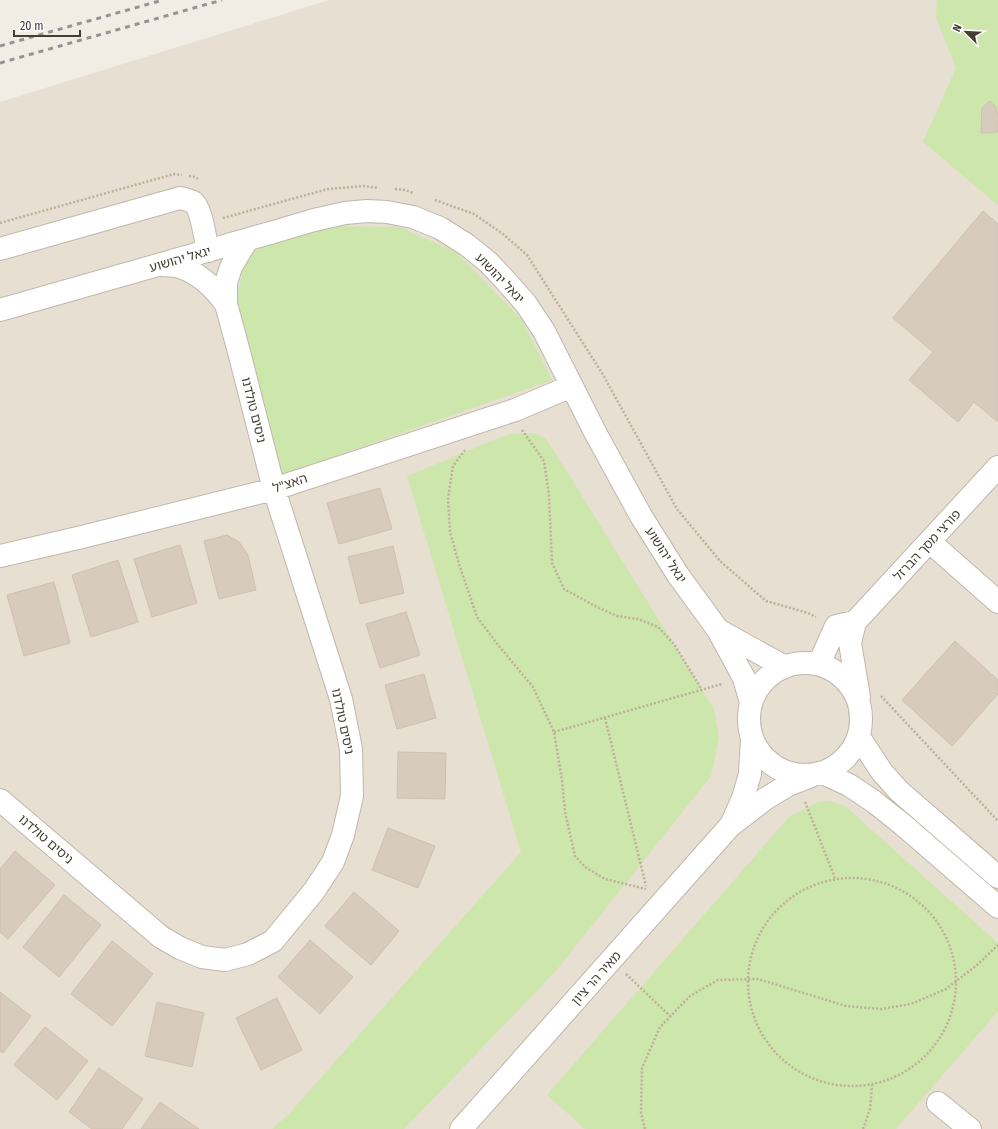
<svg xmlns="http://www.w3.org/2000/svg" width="998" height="1129" viewBox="0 0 998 1129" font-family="'Fira Sans Condensed','Noto Sans Hebrew',sans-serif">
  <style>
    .residential { fill: #e6dfd2 }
    .green { fill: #cde6ac }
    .building { fill: #d6cbbc; stroke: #cec0ad }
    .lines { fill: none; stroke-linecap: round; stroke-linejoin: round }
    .minor-casing { stroke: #c0b7a9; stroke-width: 24 }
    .path { stroke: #beb098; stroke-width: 2.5; stroke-dasharray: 2 2; stroke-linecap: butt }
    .minor { stroke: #fff; stroke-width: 22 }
    .rail { stroke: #949494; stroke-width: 3; stroke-dasharray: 5 5; stroke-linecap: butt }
    .labels { text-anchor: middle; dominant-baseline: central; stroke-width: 3.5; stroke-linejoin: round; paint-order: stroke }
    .street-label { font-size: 13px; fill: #433d34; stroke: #fff }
  </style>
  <rect width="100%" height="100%" fill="#f2ede4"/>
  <!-- residential -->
  <path class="residential" d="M329 0H998V1129H0V102Z"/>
  <!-- green -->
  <path class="green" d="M937 0H998V205L923 142 956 68 936 17Z
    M333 226 399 227 456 252 522 320 552 380 279 476 236 302 243 270 254 249Z
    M535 433 546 439 556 454 714 709 719 738 711 776 555 972 404 1129H272L288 1115 521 852 407 476 509 434Z
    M829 801 845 806 998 943V1011L896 1129H585L547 1095 789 817 818 802Z"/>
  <!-- building -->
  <path class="building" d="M990 101 996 107 998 116V132L981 133 982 108Z
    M983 211 998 224V419L997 421 974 402 958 422 909 380 933 352 893 318Z
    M380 488 392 529 339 544 327 503Z
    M227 535 239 542 248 555 256 590 219 599 204 541Z
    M180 545 197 603 152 617 134 559Z
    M393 546 404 593 360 604 348 557Z
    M118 560 138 622 91 637 72 575Z
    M54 582 70 643 24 656 7 595Z
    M406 612 420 655 380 668 366 624Z
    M955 641 998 680V694L952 746 902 700Z
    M424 674 436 718 397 729 385 685Z
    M398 752 446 753 445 799 397 798Z
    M388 828 435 846 418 888 372 870Z
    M15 851 55 885 8 939 0 932V869Z
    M354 892 399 931 371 965 325 926Z
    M64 895 101 925 59 977 23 947Z
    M310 940 353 977 320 1014 278 977Z
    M112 941 153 974 112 1026 71 994Z
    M0 992 31 1016 3 1053 0 1051Z
    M277 998 302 1050 261 1070 236 1018Z
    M157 1002 204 1013 192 1067 145 1056Z
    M45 1027 88 1061 57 1100 14 1065Z
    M99 1068 143 1099 122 1129H92L69 1112Z
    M160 1102 199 1129H141Z"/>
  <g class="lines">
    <!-- minor casing -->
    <g class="minor-casing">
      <path id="minor" d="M0 249 180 198C184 199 189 200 193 202 202 209 205 239 208 251
        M162 265C168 266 175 265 180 267 199 273 215 289 226 304
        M0 310 277 231 314 220 345 213 367 211 387 212 413 217 440 228 467 245 488 262 506 281 526 304 544 331 596 434 641 516 678 575 718 630 744 678 751 703
        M930 542 998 602
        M0 556 82 537 274 489 515 410 572 386
        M718 630 785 667
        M749 719a56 56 0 1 1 112 0a56 56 0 1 1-112 0Z
        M819 664 836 626 855 622
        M859 697 850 643 855 622 998 467
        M859 737 882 772 899 791 998 877
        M823 773 849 785 873 801 902 824 998 907
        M0 800 161 937 180 948 202 957 225 960 248 954 273 941 314 891 333 862 343 835 352 796 351 749 341 699 274 489 239 352 226 304V283L231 267 247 240
        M732 823 743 798 750 774 752 738
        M938 1103 970 1129
        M461 1129 730 826 765 799 788 785 811 776"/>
    </g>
    <!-- path -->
    <path class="path" d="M189 176 195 177 198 179
      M395 189 405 190 413 193
      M435 200 474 214 503 234 527 255 602 373 677 509 720 561 766 601 808 613 816 617
      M223 218 328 189 364 186 378 188
      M0 223 174 174 182 175
      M522 430 544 461 549 495 552 563 564 589 597 607 617 616 638 619 658 627 674 644 702 690
      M465 450 453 466 448 498 450 532 459 564 477 617 498 645 533 687 554 732 562 780 565 812 575 856 585 867 605 879 646 889
      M881 696 998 821
      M605 718 646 886
      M554 732 722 684
      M805 802 835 878
      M748 982a104 104 0 1 1 208 0a104 104 0 1 1-208 0Z
      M626 974 671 1017
      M645 1129 641 1113 642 1068 660 1027 690 996 718 980 758 979 846 1006 881 1009 911 1004 946 989 977 965 998 945
      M863 1129 870 1109 872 1085"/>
    <!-- minor -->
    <use href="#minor" class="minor"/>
    <!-- rail -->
    <path class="rail" d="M0 46 163 0
      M0 63 222 0"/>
  </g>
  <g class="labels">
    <!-- street labels -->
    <g class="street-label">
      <text transform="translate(180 259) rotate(-16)">יגאל יהושוע</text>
      <text transform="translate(500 278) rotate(46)">יגאל יהושוע</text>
      <text transform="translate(254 410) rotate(76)">ניסים טולדנו</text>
      <text transform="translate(290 483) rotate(-18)">האצ"ל</text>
      <text transform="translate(927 545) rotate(-47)">פורצי מסך הברזל</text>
      <text transform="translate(666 555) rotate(57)">יגאל יהושוע</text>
      <text transform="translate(343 721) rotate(78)">ניסים טולדנו</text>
      <text transform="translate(46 839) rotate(41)">ניסים טולדנו</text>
      <text transform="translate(596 978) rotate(-48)">מאיר הר ציון</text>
    </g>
  </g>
  <!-- north arrow -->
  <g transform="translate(966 32) rotate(294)" stroke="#ffffff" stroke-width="3" paint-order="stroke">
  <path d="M0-3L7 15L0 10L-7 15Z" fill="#433d34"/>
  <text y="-6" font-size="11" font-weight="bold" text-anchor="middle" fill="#433d34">N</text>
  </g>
  <!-- scale -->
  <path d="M14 30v6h66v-6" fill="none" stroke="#433d34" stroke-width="2"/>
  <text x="20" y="30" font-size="12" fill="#433d34" stroke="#ffffff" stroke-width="3" paint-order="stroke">20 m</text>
</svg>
